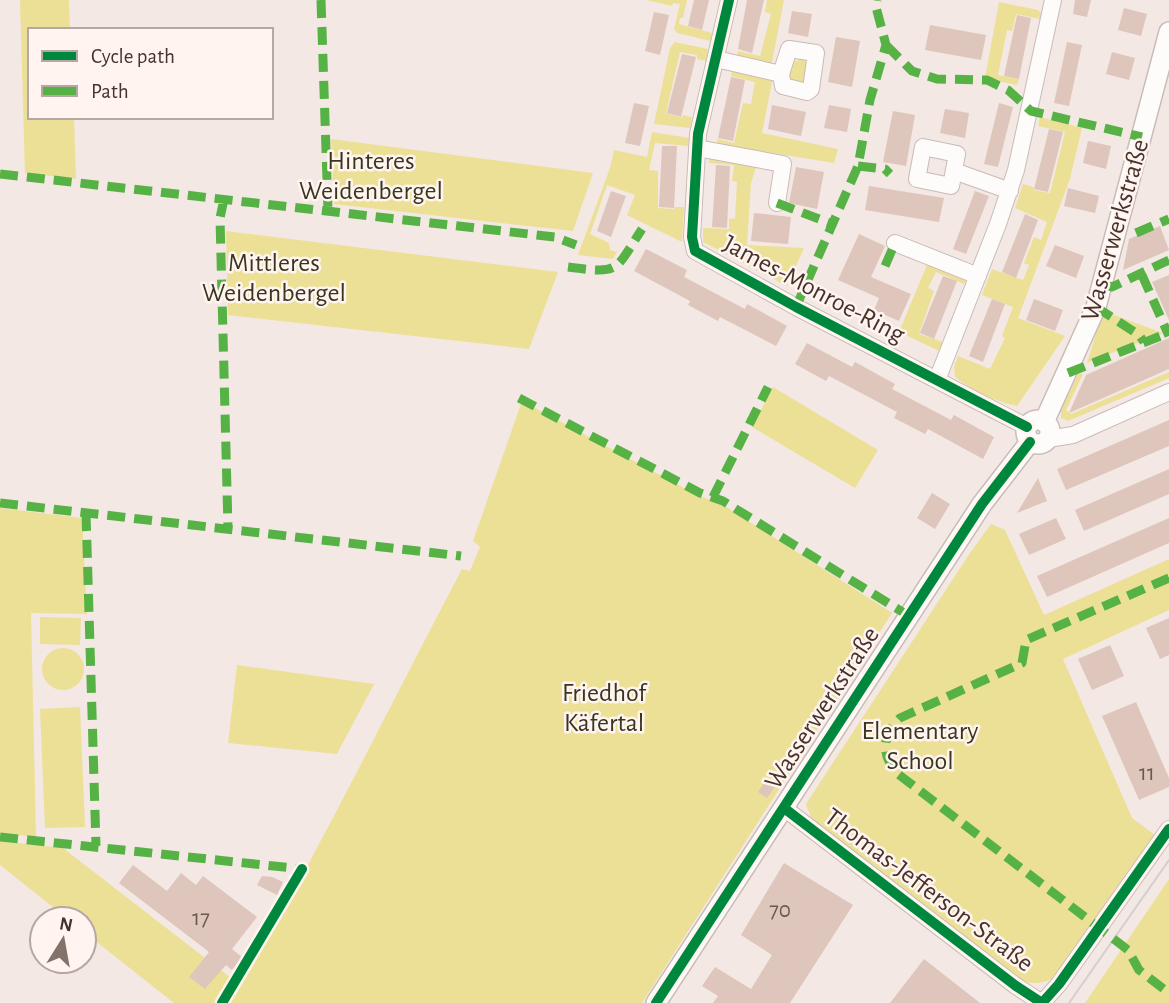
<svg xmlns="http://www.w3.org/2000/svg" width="1169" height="1003" viewBox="0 0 1169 1003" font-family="'Alegreya Sans',sans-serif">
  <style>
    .green { fill: #ece097 }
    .building { fill: #dec6bc }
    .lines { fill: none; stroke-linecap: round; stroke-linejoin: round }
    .minor-casing { stroke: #c9bbb6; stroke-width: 18 }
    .tertiary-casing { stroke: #c9bbb6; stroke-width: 22 }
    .minor { stroke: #fdfcfb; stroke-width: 16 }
    .tertiary { stroke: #fdfcfb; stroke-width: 19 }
    .tram { stroke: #d4cfce; stroke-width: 2 }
    .quiet { stroke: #57b246; stroke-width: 9; stroke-dasharray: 18 9; stroke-linecap: butt }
    .cycleway-casing { stroke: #fff4f0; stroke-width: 15 }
    .cycleway { stroke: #00873e; stroke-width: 10 }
    .labels { text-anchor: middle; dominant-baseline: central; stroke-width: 5; stroke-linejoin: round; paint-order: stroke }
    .number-label { font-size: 23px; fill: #6c584f }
    .park-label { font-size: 26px; fill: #38361f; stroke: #fff4f0 }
    .street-label { font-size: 26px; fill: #46332b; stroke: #fff4f0 }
  </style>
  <rect width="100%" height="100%" fill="#f3e8e3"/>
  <!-- green -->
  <path class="green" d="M20 0H69L70 30H30V117H74L76 179 25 173Z
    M646 0H687L683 18H680L679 24 712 33 711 41 677 33 674 29 680 4 673 3 672 6Z
    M767 0H784L771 67 736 59 738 51 760 56 771 14 765 12Z
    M999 2 1038 10 1041 13 1040 19 1016 14 1012 31 1007 30 998 75 1019 79 1017 85 985 78Z
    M675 42 708 49 706 61 697 59V55L680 52 666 113 682 118 683 115 692 117 690 128 654 124 670 48Z
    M802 59 808 64 805 85 789 82V72L793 62Z
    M733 68 773 77 762 133 838 149 834 163 717 144V139L734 143 743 103 751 104 755 82 731 76Z
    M1040 117 1082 128 1070 179 1018 318 1065 336 1017 406C994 401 973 391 955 377L954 367 958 356 990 369 1005 338 1002 336 1013 307 982 295 992 269 1023 280 1029 265 1024 263 1034 237 1041 240 1047 222 1015 208 1023 184 1033 187 1034 190 1050 193 1065 132 1038 126Z
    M652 132 689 138 688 146 655 143 649 170 658 171V208L674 209 675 207H684L682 242 627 215 635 195 607 185 590 234 609 243 610 250 617 252 613 259 578 255 610 168 614 150 647 157Z
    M331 139 593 173 573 231 334 204Z
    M710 155 757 164 751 183 747 245 804 248 787 286 703 242V228L729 229V219L735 218 737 182 732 181 734 165 709 163Z
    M226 231 558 272 529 349 228 315Z
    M929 260 968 275 964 284 936 272 928 288 934 291 919 334 943 342 939 351 899 332Z
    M1103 311 1163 333 1087 363Z
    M1169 372V378L1068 421 1061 418V410L1079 373 1083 374 1066 410 1071 414Z
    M773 387 878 450 855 488 752 427Z
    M522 401 699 496 720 503 892 613 642 1003H230C314 862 385 715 462 569L470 571 480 547 473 541Z
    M0 508 82 518 87 614 31 613 36 837 0 833Z
    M991 524 1005 530 1044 615 1169 559V610L1063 659 1132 818 1155 835 1057 976C1045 983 1037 985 1023 981L812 820 806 804 970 553Z
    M40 617 81 618 80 645 40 644Z
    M42 669a21 21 0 1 1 42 0a21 21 0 1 1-42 0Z
    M237 665 374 684 337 754 228 743Z
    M80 707 85 827 45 828 40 709Z
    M0 841 63 848 231 978 215 1003H174L84 932V919H68L0 865Z
    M1169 879V1003H1085Z"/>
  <!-- building -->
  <path class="building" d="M694 0H709L702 30 688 26Z
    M747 0H764L752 53 738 49Z
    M1075 0H1091L1087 17 1073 14Z
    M1124 8 1147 14 1141 36 1118 30Z
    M792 11 812 14 808 37 788 33Z
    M654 12 669 15 660 55 645 51Z
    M1017 15 1031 18 1019 79 1004 76Z
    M930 25 986 35 981 60 925 50Z
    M836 37 860 41 852 87 828 82Z
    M1067 42 1082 45 1069 106 1054 103Z
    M1112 52 1135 58 1129 80 1106 74Z
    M682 54 696 57 681 117 667 113Z
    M731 77 745 80 733 141 718 138Z
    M634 103 649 106 640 146 625 143Z
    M999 103 1013 107 998 167 984 164Z
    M772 105 806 112 801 136 768 129Z
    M829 105 851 109 847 132 824 128Z
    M945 109 969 113 965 138 940 133Z
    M893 111 915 115 906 166 883 162Z
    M1049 129 1063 132 1048 192 1034 189Z
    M1088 141 1111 146 1106 169 1083 163Z
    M662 146H677L674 208 659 207Z
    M716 165 730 166 727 228 712 227Z
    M796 167 824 172 817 209 789 203Z
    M869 186 944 198 939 222 865 210Z
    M1068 188 1099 196 1095 213 1064 206Z
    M611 191 626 196 611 237 597 231Z
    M975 191 989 196 966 254 953 249Z
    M754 213 791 217 788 244 751 241Z
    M1025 214 1038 220 1016 278 1002 272Z
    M1160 226 1169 250 1123 270 1129 239Z
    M859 234 885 246 871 277 911 294 899 321 874 310 879 298 838 280Z
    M1055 245 1084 256 1076 278 1046 266Z
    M646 249 687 270 684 277 745 309 747 304 787 326 776 346 720 317 718 321 688 305 690 301 634 271Z
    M1169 275V320L1152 282Z
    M943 276 957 281 934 339 920 333Z
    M992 299 1005 304 983 362 969 356Z
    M1034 299 1063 310 1055 331 1026 320Z
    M1169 338V369L1069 413 1086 375Z
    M807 343 852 367 855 362 895 384 892 389 951 420 954 415 994 437 983 459 928 429 925 434 894 418 897 412 829 376 826 381 795 364Z
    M1169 420V446L1066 490 1057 469Z
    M1169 469V494L1084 531 1075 510Z
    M1038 478 1047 501 1017 513Z
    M932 493 950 504 935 529 917 518Z
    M1056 518 1066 539 1029 555 1019 534Z
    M1169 518V543L1047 597 1037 576Z
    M1169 618V655L1160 659 1146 628Z
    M1110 645 1124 676 1092 690 1078 659Z
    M1136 702 1169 778V787L1139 800 1102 716Z
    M767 778 776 785 767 798 758 792Z
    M784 863 853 905 790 1003H713L718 996 702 986 715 967 751 989 772 955 741 935Z
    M133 865 167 891 181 873 196 885 203 876 257 917 232 949 242 957 232 970 226 965 205 989 189 977 209 952 119 883Z
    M262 876 272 877 283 882 277 895 257 885Z
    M924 959 980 1003H890Z"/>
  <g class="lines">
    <!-- minor casing -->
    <g class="minor-casing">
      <path id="minor" d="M729 0 698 134 692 237 695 251 796 307 1027 427
        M789 49 816 53 811 89 807 92 783 86 781 74Z
        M716 59 781 74
        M923 147 957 154 951 186 917 179Z
        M697 148 783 164 777 203
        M954 171 1010 191
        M895 243 978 276
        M937 380 998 224 1016 170 1053 0
        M1048 439 1073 435 1169 392
        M784 808 1016 986 1042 1003 1059 984 1169 829"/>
    </g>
    <!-- tertiary casing -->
    <g class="tertiary-casing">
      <path id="tertiary" d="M1026 432a12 12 0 1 1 24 0a12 12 0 1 1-24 0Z
        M1044 422 1096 307 1169 32
        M656 1003 982 504 1030 442"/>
    </g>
    <!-- minor -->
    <use href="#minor" class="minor"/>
    <!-- tertiary -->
    <use href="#tertiary" class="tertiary"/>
    <!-- tram -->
    <path class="tram" d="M1069 1003 1169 860"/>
    <!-- quiet -->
    <path class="quiet" d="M321 0 328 210
      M886 45 912 71 937 79 987 80 1008 90 1031 111 1142 137
      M858 166 885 169 890 174
      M0 174 555 237 576 245
      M224 199 220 218 228 528
      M777 203 832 224
      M1136 233 1169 219
      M885 266 895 243
      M568 267C621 274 614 272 642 229
      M1142 275 1169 336
      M1104 284 1112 287 1169 260
      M796 307 858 166 870 100 886 45 876 7 877 0
      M1096 307 1139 335 1144 342
      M1068 373 1168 333
      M519 398 700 493 723 501 909 616
      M713 497 768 387
      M0 503 461 556
      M86 513 96 846
      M1169 578 1026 640 1022 663 900 718C882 735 880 755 898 774L1128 950 1139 970 1169 993
      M0 837 302 869"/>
    <!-- cycleway casing -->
    <g class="cycleway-casing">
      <path id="cycleway" d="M729 0 698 134 692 237 695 251 796 307 1027 427
        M784 808 1016 986 1042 1003 1059 984 1169 829
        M222 1003 302 869
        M656 1003 982 504 1030 442"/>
    </g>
    <!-- cycleway -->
    <use href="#cycleway" class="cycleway"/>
  </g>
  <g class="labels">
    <!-- number labels -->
    <g class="number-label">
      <text x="1147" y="773">11</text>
      <text x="780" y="910">70</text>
      <text x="201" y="918">17</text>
    </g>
    <!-- park labels -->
    <g class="park-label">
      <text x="371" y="161">Hinteres<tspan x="371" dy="30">Weidenbergel</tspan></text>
      <text x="274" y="263">Mittleres<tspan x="274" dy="30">Weidenbergel</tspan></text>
      <text x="604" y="693">Friedhof<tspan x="604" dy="30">Käfertal</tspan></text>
      <text x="920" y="731">Elementary<tspan x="920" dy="30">School</tspan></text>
    </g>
    <!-- street labels -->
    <g class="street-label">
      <text transform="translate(1115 230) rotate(-74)">Wasserwerkstraße</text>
      <text transform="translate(814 289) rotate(28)">James-Monroe-Ring</text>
      <text transform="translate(822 708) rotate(-57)">Wasserwerkstraße</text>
      <text transform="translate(929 890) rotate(37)">Thomas-Jefferson-Straße</text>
    </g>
  </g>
  <!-- legend -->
  <rect x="28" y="28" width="245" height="91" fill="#fff4f0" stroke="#b5a7a1" stroke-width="2"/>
  <rect x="42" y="51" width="35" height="10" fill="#00873e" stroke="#b5a7a1" stroke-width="2"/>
  <text x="91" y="63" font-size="21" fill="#46332b">Cycle path</text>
  <rect x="42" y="86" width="35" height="10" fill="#57b246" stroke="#b5a7a1" stroke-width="2"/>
  <text x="91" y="98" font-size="21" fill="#46332b">Path</text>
  <!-- north arrow -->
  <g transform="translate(63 940) rotate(11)"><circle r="33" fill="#fff4f0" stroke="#b5a7a1" stroke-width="2"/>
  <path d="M0-5L12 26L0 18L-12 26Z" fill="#83726b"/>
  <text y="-10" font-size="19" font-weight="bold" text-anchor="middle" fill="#46332b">N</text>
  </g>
</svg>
